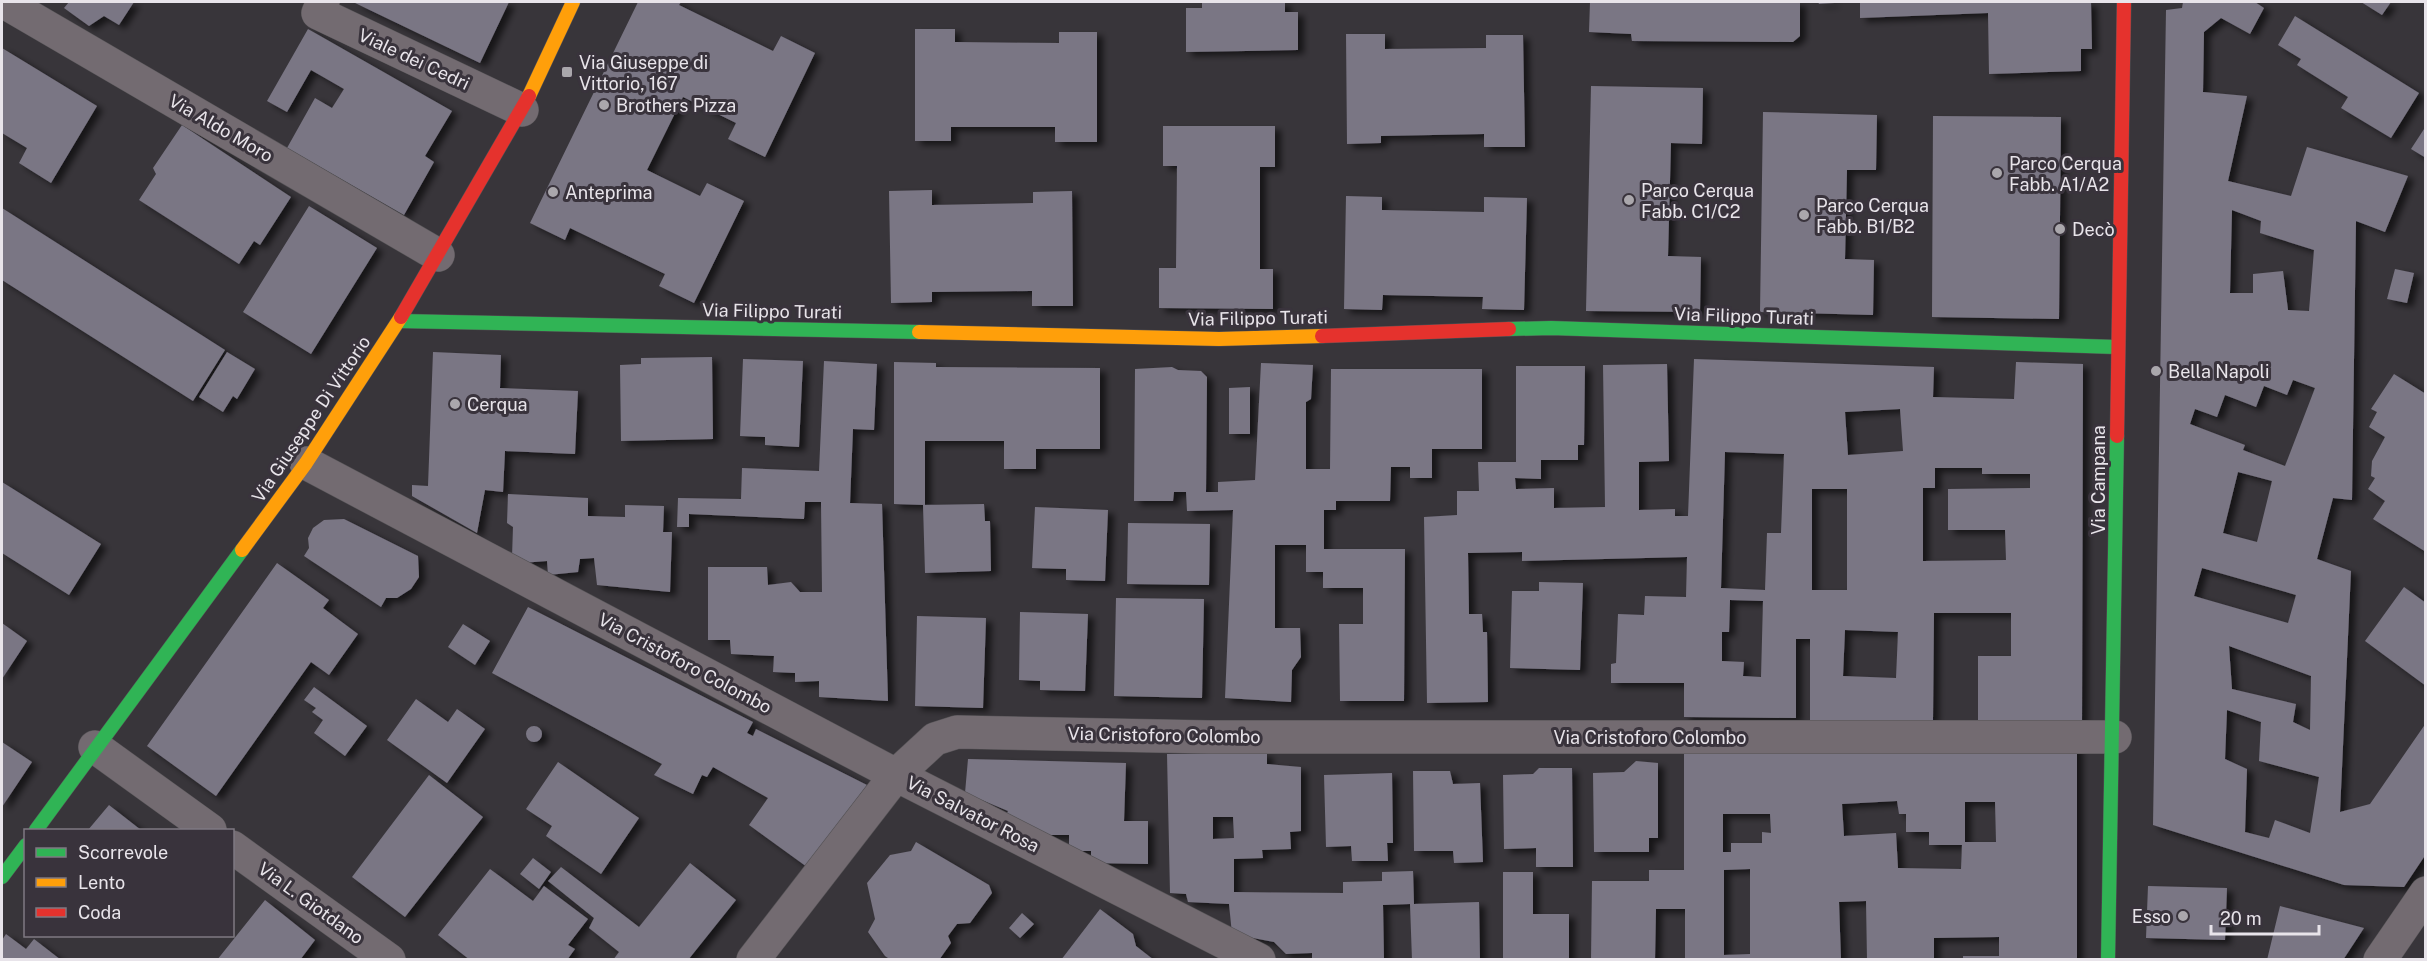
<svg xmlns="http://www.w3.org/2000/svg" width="2427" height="961" viewBox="0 0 2427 961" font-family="'Public Sans',sans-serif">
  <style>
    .building { fill: #7a7684; fill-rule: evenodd; filter: url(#shadow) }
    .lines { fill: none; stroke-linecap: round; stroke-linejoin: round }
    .street-casing { stroke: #545255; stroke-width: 34 }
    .fast-casing { stroke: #545255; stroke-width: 15 }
    .slow-casing { stroke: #545255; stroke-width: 15 }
    .jam-casing { stroke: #545255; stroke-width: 15 }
    .street { stroke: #736b71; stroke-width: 33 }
    .fast { stroke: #30b455; stroke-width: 14 }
    .slow { stroke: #ff9f0a; stroke-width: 14 }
    .jam { stroke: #e5322d; stroke-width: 14 }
    .poi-dot { fill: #aaa7ac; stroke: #39333c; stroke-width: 2 }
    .labels { text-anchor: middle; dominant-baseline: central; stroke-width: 6; stroke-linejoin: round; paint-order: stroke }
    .street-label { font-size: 18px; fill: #e8e4ea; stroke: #39333c }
    .poi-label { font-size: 18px; fill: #e8e4ea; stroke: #39333c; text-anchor: start }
  </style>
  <defs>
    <filter id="shadow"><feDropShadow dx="6" dy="4" stdDeviation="3" flood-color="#0009"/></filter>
  </defs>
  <rect width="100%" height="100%" fill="#38353a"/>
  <!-- building -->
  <path class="building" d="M69 2H134L119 25 104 16 89 26 64 8Z
    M353 2H509L480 63Z
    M638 2H681L679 5 773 51 781 36 815 53 765 157 728 139 736 123 683 97 647 170 700 196 707 183 744 201 694 303 659 286 665 274 570 228 565 240 530 223Z
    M1202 2H1285V12H1298V50L1186 52V8H1202Z
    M1590 2H1800V36L1793 42 1632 41 1631 34 1589 32Z
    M1818 2H1834V3L1819 4Z
    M1860 2H2091L2092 49H2081V71L1989 74 1988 13 1860 18Z
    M2183 2H2255L2264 8 2250 34 2221 18 2204 32 2203 92 2247 96 2228 181 2291 196 2307 147 2408 176 2385 232 2356 221 2352 500 2333 498 2317 559 2351 571 2340 812 2370 804 2426 723V854L2404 887 2344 885 2153 825 2166 10 2182 8ZM2232 210 2261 221 2260 233 2314 250 2309 311 2288 310 2283 271 2253 274V293H2230ZM2293 380 2315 388 2285 466 2243 450 2245 445 2190 424 2195 409 2217 417 2225 395 2256 407 2264 386 2287 395ZM2238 472 2272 481 2257 542 2223 533ZM2202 568 2296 595 2288 623 2194 596ZM2229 646 2311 676 2310 730 2293 722 2296 704 2232 689ZM2227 710 2261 722 2259 761 2319 777 2310 833 2275 820 2269 838 2245 832 2247 769 2225 759Z
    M2361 2H2391L2382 15Z
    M2295 16 2419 93 2391 138 2341 108 2348 97 2297 65 2301 59 2278 45Z
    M308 29 452 111 425 156 434 162 404 215 287 148 315 98 332 108 344 89 311 70 287 112 267 101Z
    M915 29H955V42L1059 43V32H1097V142H1055V127H951V141H915Z
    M1346 34H1385V49L1486 48V35H1523L1525 147H1484V134L1381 136V143L1347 144Z
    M2 48 97 106 51 183 19 163 27 148 2 133Z
    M1591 86 1703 88 1702 144 1671 143 1668 256 1701 257 1700 312 1586 311Z
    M1763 112 1877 115 1876 170H1847L1845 259 1874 260 1873 315 1760 312Z
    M1933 116 2061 117 2059 319 1932 317Z
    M182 125 291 197 260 245 254 241 239 264 139 200 156 174 153 168Z
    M1163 126H1275V167H1260V269H1273V309L1159 308V268H1176L1177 166H1163Z
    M2426 126V158L2411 149Z
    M932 190V205L1033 203V192L1072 191 1073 306H1032V291L932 292V302L891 303 889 191Z
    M1346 196 1382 197V210L1484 212V197L1527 198 1524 310 1482 309 1483 297 1383 295 1382 310 1344 309Z
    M309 206 377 248 311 354 243 312Z
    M2 208 225 350 193 401 2 280Z
    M2395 269 2414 273 2407 303 2387 299Z
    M227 352 255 369 237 399 233 396 223 412 199 397Z
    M433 352 501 355 500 388 578 391 575 454 505 451 503 492 485 490 477 533 412 496V485L428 486Z
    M712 357 713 439 621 441 620 365 641 364V358Z
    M743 359 803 361 799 447 765 445V437L740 436Z
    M1694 359 1934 367 1933 397 2014 399 2016 362 2083 364 2082 726H1978V656H2011V613H1934L1933 720 1810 721V639H1796V718L1684 717V683H1611V664L1616 663 1618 614 1644 615 1645 596 1686 597 1687 557 1522 561V552L1468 553 1469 614H1482L1483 632H1487L1488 702 1427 703 1424 517 1457 515V491H1479L1478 462H1516V366H1585L1584 445H1578V460H1541V479L1515 478 1516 489 1554 488V508L1605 507 1603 365 1667 364 1669 461 1639 462V510L1675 509V516H1688ZM1900 409 1903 451 1848 455 1845 412ZM1725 452 1784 454 1781 533H1767L1765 590 1721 588ZM1935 468H1982V474H2030V488L1948 489V530H2005L2006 560 1923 561V488H1935ZM1812 489H1847V590H1812ZM1730 600 1763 601 1761 677 1743 676 1744 662 1722 661V632H1729ZM1845 630 1898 632 1896 678 1843 676Z
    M824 361 877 364 874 430 853 429 850 503 882 504 888 701 819 697V681L795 682V673L773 672 774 656 731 654 730 640H708V567H767L768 585 791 582 800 592H822L821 502H805L804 519 689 514V527H677L678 498 741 499 742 468 819 471Z
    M894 362 936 363V367L1100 368V449H1036V469H1004V441H925V505L894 504Z
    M1261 363 1313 365 1311 399 1306 402V469H1330L1331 369H1482V449H1432V478H1410V467H1391L1390 501H1336V510H1324V549H1405L1404 701H1340L1339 624H1363V588H1323V572H1306V545H1275V628H1300L1301 657 1292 670 1291 702 1225 698 1233 510 1187 511 1186 492H1174L1173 501H1134L1135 369 1172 367 1178 370 1201 371 1207 377 1206 492H1218V482L1255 480Z
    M2394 374 2426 394V552L2373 519 2385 501 2368 489 2375 478 2371 476 2372 461 2385 437 2369 427 2377 412 2371 409Z
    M1250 387V434H1229V388Z
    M2 482 101 544 69 595 2 553Z
    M508 494 588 498V516L625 517V505L664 506 663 532H672L670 592 597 585 594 558 580 559 578 572 548 575 547 561 522 563 512 557 513 527 507 523Z
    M984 504 985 521H990L991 571 925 573 923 505Z
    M1035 507 1108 510 1105 581 1066 580V569L1032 568Z
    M344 519 418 556 419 577 411 589 397 598H386L381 607 304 556 309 548 308 538 313 528 324 520Z
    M1128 523 1210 524 1209 585 1127 584Z
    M277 563 329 600 323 608 358 634 329 675 311 662 216 796 147 746Z
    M1539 582 1583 583 1580 670 1510 668 1512 591H1539Z
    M2404 587 2426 603V686L2365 641Z
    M1116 598 1204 599 1202 698 1114 696Z
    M528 607 753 722 747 733 753 736 756 729 867 785 807 867 749 825 768 798 713 767 707 777 702 775 693 794 654 775 662 764 492 673Z
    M1020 612 1088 614 1085 691 1040 690V681L1019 680Z
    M917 616 986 618 983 708 915 706Z
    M2 623 27 641 2 679Z
    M463 624 490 641 475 665 448 647Z
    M314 687 367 726 345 756 314 733 323 720 312 712 316 708 304 700Z
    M416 699 448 722 457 709 485 729 447 783 387 740Z
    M526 734a8 8 0 1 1 16 0a8 8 0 1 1-16 0Z
    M2 742 32 762 2 807Z
    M2077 745V960H1963V956H1999V937L1934 938V960H1867L1866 901 1839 902 1841 960H1685V909H1656L1655 960H1591L1592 881H1649V870H1684V747ZM1897 801 1899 814H1906V832H1929V845H1962L1961 869 1898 868 1896 833 1844 836 1842 804ZM1965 802H1995L1996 842H1965ZM1723 814H1770L1771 833 1762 832V843H1731V852H1723ZM1750 869V954L1724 955V870Z
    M1267 753V764L1301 767V831L1290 832 1291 849 1262 850 1263 858 1234 859V892L1343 893V882L1382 881V872L1413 871 1414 904 1479 902 1480 960H1412L1410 904 1383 905 1384 960H1312V953L1286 954 1274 942 1232 934 1229 904 1188 902 1186 894 1170 893 1167 754ZM1213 817H1233L1234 838 1213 839Z
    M968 759 1126 763 1124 821H1148V864L1091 863V851H1069V835H1043L1005 818 1008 811 965 793Z
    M1636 761 1658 763V838H1649V852H1594L1593 773 1624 772Z
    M558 762 639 818 601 874 546 836 552 826 526 809Z
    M1539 768H1572L1573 867H1536V848L1504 849 1503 775 1533 774Z
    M1413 771H1450L1453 784 1480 783 1483 862 1454 863 1453 851H1414Z
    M1392 773 1393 843H1387L1388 861H1352L1351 846 1326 847 1324 775Z
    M429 775 483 817 405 917 352 877Z
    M109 805 141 830H88Z
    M916 842 989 885 992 893 970 923 957 924 948 936 951 943 939 960H891L885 956 868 932 875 919 867 883 890 855 911 851Z
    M533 858 551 872 539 889 520 874Z
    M690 863 736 900 688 960H613L619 952 589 928 594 918 548 881 561 867 639 927Z
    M490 869 533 901 544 886 588 919 568 945 575 949 567 960H470L438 935Z
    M1503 872H1533V914H1569V960H1503Z
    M2148 886 2227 888 2225 940 2146 938Z
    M265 900 315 940 300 960H217Z
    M2280 906 2364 928 2343 960H2267Z
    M1100 909 1133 934 1136 946 1154 960H1061Z
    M1022 913 1034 924 1020 938 1009 928Z
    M6 934 26 949 34 939 61 960H2V940Z"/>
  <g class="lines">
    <!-- street casing -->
    <g class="street-casing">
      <path id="street" d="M4 2 438 255
        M323 2 318 13 522 110
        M306 463 896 775 1259 960
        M95 747 210 830
        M232 847 389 960
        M753 960 896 775 935 739 957 732 1210 737H2115
        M2380 960 2426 893"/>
    </g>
    <!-- fast casing -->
    <g class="fast-casing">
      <path id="fast" d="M399 321 919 332
        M1509 329 1551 328 2116 347
        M36 830 242 550
        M2 877 26 845
        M2108 960 2117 436"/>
    </g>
    <!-- slow casing -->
    <g class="slow-casing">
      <path id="slow" d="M529 96 573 2
        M919 332 1219 339 1322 336
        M242 550 306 463 401 317"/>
    </g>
    <!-- jam casing -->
    <g class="jam-casing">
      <path id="jam" d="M401 317 529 96
        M1322 336 1509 329
        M2117 436 2124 2"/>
    </g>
    <!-- street -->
    <use href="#street" class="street"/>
    <!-- fast -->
    <use href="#fast" class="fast"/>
    <!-- slow -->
    <use href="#slow" class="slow"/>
    <!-- jam -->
    <use href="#jam" class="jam"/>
  </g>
  <!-- markers -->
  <g class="poi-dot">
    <rect x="561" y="66" width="12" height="12" rx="3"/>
    <circle cx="604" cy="105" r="6"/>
    <circle cx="1997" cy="173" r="6"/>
    <circle cx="553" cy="192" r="6"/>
    <circle cx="1629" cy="200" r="6"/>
    <circle cx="1804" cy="215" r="6"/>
    <circle cx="2060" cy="229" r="6"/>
    <circle cx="2156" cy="371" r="6"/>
    <circle cx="455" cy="404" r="6"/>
    <circle cx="2183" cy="916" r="6"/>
  </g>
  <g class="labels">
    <!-- street labels -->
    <g class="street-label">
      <text transform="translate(414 59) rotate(25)">Viale dei Cedri</text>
      <text transform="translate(221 128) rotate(30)">Via Aldo Moro</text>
      <text transform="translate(772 311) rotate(1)">Via Filippo Turati</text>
      <text transform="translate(1744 316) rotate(2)">Via Filippo Turati</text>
      <text transform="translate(1258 318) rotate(-1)">Via Filippo Turati</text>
      <text transform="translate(311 419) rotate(-56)">Via Giuseppe Di Vittorio</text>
      <text transform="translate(2098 480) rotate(-90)">Via Campana</text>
      <text transform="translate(685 663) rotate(28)">Via Cristoforo Colombo</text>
      <text transform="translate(1164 735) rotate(1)">Via Cristoforo Colombo</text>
      <text x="1650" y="737">Via Cristoforo Colombo</text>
      <text transform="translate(973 814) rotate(27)">Via Salvator Rosa</text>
      <text transform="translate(311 903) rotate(36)">Via L. Giotdano</text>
    </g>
    <!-- poi labels -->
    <g class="poi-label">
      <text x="579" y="62">Via Giuseppe di<tspan x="579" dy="21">Vittorio, 167</tspan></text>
      <text x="616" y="105">Brothers Pizza</text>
      <text x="2009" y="163">Parco Cerqua<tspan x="2009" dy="21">Fabb. A1/A2</tspan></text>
      <text x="1641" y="190">Parco Cerqua<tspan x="1641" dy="21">Fabb. C1/C2</tspan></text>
      <text x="565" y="192">Anteprima</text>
      <text x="1816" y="205">Parco Cerqua<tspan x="1816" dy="21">Fabb. B1/B2</tspan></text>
      <text x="2072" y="229">Decò</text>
      <text x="2168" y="371">Bella Napoli</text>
      <text x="467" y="404">Cerqua</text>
      <text x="2171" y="916" text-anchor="end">Esso</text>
    </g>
  </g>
  <!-- border -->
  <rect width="2427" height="961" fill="none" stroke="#e8e4ea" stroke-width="6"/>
  <!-- legend -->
  <rect x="24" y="829" width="210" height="108" fill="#39333c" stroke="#7f7a82" stroke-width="1.5"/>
  <rect x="36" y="848" width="30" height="9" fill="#30b455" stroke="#7f7a82" stroke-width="1.5"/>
  <text x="78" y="859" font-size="18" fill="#e8e4ea">Scorrevole</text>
  <rect x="36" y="878" width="30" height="9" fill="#ff9f0a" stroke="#7f7a82" stroke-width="1.5"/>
  <text x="78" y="889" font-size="18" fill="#e8e4ea">Lento</text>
  <rect x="36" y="908" width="30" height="9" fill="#e5322d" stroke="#7f7a82" stroke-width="1.5"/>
  <text x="78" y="919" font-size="18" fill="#e8e4ea">Coda</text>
  <!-- scale -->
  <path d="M2211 925v9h108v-9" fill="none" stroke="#e8e4ea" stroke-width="3"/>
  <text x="2220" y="925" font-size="18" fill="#e8e4ea" stroke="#39333c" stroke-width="4.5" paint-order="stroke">20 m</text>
</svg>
